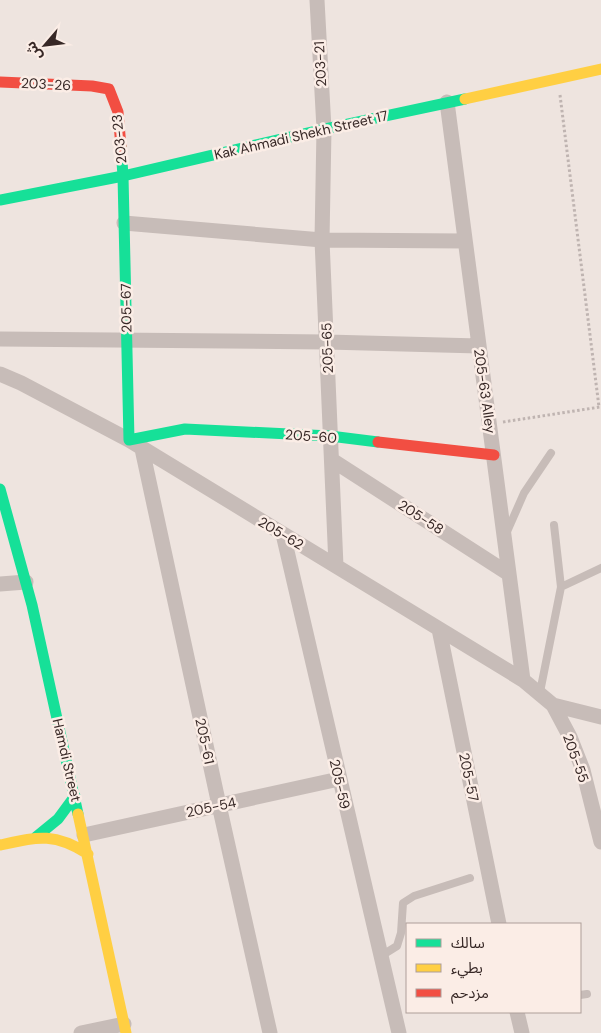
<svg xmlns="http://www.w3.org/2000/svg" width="601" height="1033" viewBox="0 0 601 1033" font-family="'DM Sans','Noto Sans Arabic',sans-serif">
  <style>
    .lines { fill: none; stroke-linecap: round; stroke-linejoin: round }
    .path { stroke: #bfb4b1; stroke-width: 3; stroke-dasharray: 2.5 2.5; stroke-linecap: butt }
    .lane { stroke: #c7bcb8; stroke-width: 8 }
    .street { stroke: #c7bcb8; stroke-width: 15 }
    .fast { stroke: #16e098; stroke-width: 11 }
    .slow { stroke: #ffcf43; stroke-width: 11 }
    .jam { stroke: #f24e42; stroke-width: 11 }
    .labels { text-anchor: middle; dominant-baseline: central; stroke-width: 5; stroke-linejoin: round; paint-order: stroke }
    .street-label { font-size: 14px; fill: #372826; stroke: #fbede6 }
  </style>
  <rect width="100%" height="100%" fill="#eee4df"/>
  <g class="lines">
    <!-- path -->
    <path class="path" d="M560 95 599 407
      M503 422 600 407"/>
    <!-- lane -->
    <path class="lane" d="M506 534 524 493 551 453
      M561 587 601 568
      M540 692 561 587 554 525
      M381 956 397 946 401 933 403 903 414 896 470 878
      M580 995 587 994"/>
    <!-- street -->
    <path class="street" d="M317 0 324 129 322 240 336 566
      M447 102 523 680
      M124 223 322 240 465 241
      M0 339 327 342 479 346
      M0 374 21 383 129 440 523 680 553 705 570 737 583 770 601 842
      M142 449 219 805 270 1033
      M332 460 509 574
      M283 534 399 1033
      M0 584 26 582
      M439 629 499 924
      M553 705 601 717
      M84 835 339 779
      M517 1012 522 1033
      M81 1033 124 1024"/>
    <!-- fast -->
    <path class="fast" d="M121 147 123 176 129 440 185 429 330 436 378 442
      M0 200 123 176 329 128 465 99
      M0 489 32 605 78 814
      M36 837 58 819 75 796"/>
    <!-- slow -->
    <path class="slow" d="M465 99 601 69
      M78 814 126 1033
      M0 845C37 837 54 832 88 854"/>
    <!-- jam -->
    <path class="jam" d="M0 82 92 86 109 89 118 112 121 147
      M378 442 494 455"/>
  </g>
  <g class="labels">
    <!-- street labels -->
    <g class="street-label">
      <text transform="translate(320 64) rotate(-93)">203-21</text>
      <text transform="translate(46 84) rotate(3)">203-26</text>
      <text transform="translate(301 135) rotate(-13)">Kak Ahmadi Shekh Street 17</text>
      <text transform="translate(119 139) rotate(-96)">203-23</text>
      <text transform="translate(126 308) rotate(-91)">205-67</text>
      <text transform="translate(327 348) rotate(-92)">205-65</text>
      <text transform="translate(485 391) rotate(82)">205-63 Alley</text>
      <text transform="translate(311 436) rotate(4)">205-60</text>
      <text transform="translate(421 517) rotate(33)">205-58</text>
      <text transform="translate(281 533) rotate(31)">205-62</text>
      <text transform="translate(205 741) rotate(78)">205-61</text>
      <text transform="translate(576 758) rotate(70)">205-55</text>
      <text transform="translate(67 760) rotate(77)">Hamdi Street</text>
      <text transform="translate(469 777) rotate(78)">205-57</text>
      <text transform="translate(340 784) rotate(77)">205-59</text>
      <text transform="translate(211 807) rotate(-12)">205-54</text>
    </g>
  </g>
  <!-- legend -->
  <rect x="406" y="923" width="175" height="90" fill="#fbede6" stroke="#ad9e99"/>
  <rect x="416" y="939" width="25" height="8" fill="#16e098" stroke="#ad9e99"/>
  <text x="451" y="948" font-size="15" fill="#372826">سالك</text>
  <rect x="416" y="964" width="25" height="8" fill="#ffcf43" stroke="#ad9e99"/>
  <text x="451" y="973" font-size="15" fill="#372826">بطيء</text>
  <rect x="416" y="989" width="25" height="8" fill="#f24e42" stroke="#ad9e99"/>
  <text x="451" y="998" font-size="15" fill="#372826">مزدحم</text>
  <!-- north arrow -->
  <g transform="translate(45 45) rotate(242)" stroke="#fbede6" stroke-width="4" paint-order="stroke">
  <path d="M0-4L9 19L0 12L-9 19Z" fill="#372826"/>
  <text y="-8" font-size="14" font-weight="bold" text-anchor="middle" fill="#372826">ش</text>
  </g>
</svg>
